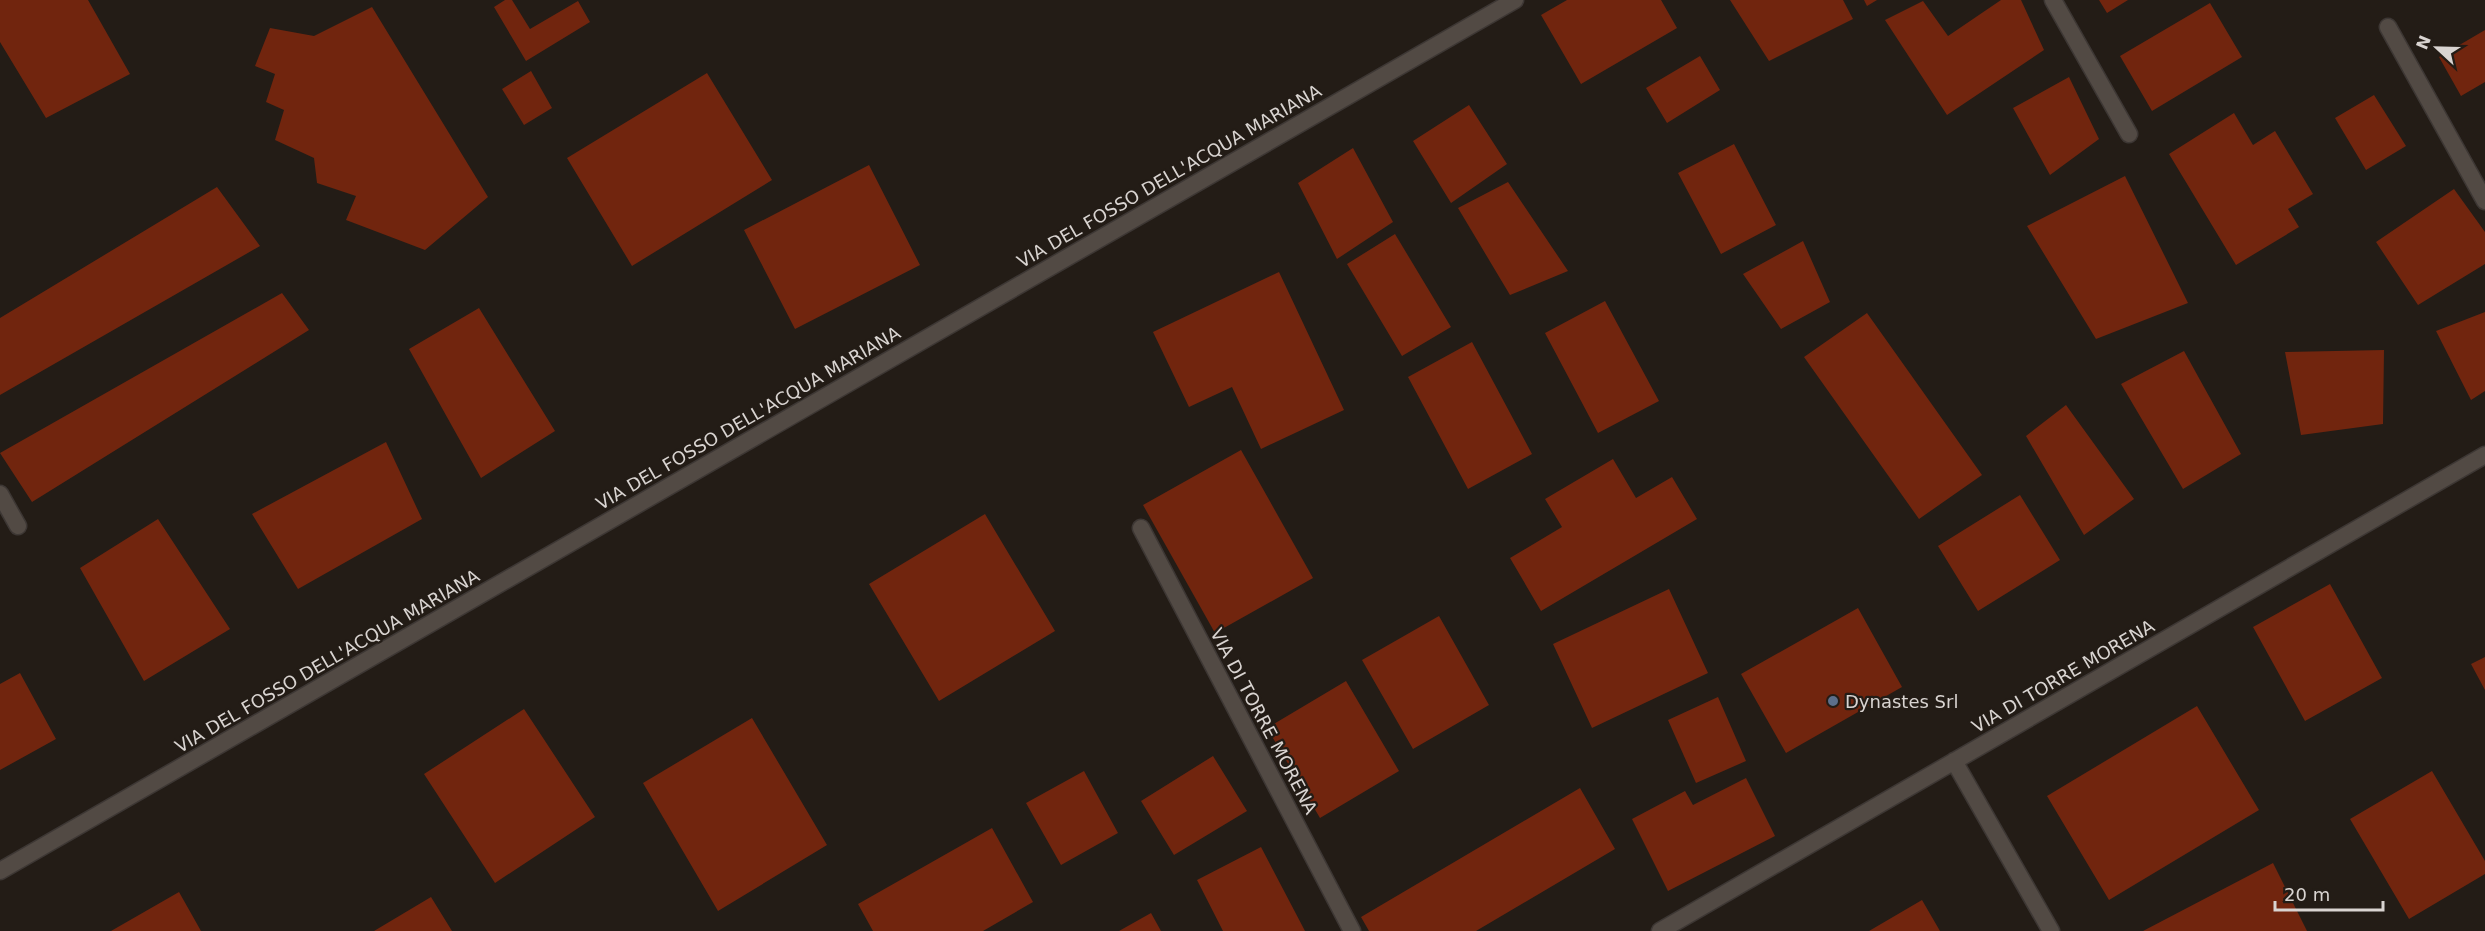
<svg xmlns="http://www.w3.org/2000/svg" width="2485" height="931" viewBox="0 0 2485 931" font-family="'DejaVu Sans',sans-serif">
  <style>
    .building { fill: #71250e }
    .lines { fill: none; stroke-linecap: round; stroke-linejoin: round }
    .minor-casing { stroke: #3d3734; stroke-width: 19 }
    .minor { stroke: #524a44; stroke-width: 16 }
    .service-dot { fill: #5c6f8a; stroke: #231c16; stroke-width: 2 }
    .labels { text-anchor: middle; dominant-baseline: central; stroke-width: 4.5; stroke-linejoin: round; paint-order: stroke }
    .street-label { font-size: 18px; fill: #d9d4d1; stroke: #231c16 }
    .poi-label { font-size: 18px; fill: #d9d4d1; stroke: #231c16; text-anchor: start }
  </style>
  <rect width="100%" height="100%" fill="#231c16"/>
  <!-- building -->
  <path class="building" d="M0 0H88L130 74 46 118 0 42Z
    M505 0H512L530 29 578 1 590 22 526 61 494 7Z
    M1567 0H1661L1677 28 1581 84 1541 15Z
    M1730 0H1843L1853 19 1769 61Z
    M1864 0H1877L1867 6Z
    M2001 0H2021L2044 50 1947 115 1885 20 1923 1 1948 36Z
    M2099 0H2128L2107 13Z
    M2210 3 2242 57 2152 111 2120 56Z
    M372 7 488 197 425 250 346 220 356 196 317 183 314 158 275 140 284 110 266 102 275 74 255 66 270 28 314 36Z
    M2485 30V82L2461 96 2439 57Z
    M1700 56 1720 90 1667 123 1646 88Z
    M531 71 552 108 524 125 502 89Z
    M707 73 772 180 632 266 567 158Z
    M2069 77 2099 139 2050 175 2013 108Z
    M2374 95 2406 146 2366 170 2335 118Z
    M1469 105 1507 164 1451 203 1413 141Z
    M2234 113 2253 145 2275 131 2313 194 2288 209 2299 227 2236 265 2169 154Z
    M1734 144 1776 225 1721 254 1678 173Z
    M1353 148 1393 222 1337 259 1298 183Z
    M869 165 920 265 795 329 744 230Z
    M2125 176 2188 303 2096 339 2027 226Z
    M1508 182 1568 271 1510 295 1458 208Z
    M217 187 260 246 0 395V318Z
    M2454 189 2485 232V264L2418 305 2376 242Z
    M1395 234 1451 327 1402 356 1347 264Z
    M1803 241 1830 302 1781 329 1743 274Z
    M1279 272 1344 410 1261 449 1232 387 1189 407 1153 332Z
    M282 293 309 330 32 502 0 453Z
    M1605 301 1659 401 1598 433 1545 333Z
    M479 308 555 431 481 478 409 349Z
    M2485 312V391L2471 400 2436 331Z
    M1867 313 1982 475 1919 519 1804 357Z
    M1472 342 1532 454 1468 489 1408 377Z
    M2384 350 2383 424 2301 435 2285 352Z
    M2184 351 2241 454 2183 489 2121 384Z
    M2066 405 2134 499 2084 535 2026 436Z
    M386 442 422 519 298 589 252 514Z
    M1241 450 1313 578 1215 633 1143 505Z
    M1613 459 1636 498 1672 477 1697 519 1541 611 1510 558 1562 527 1545 499Z
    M2020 495 2060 560 1978 611 1938 546Z
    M985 514 1055 631 939 701 869 584Z
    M158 519 230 629 144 681 80 568Z
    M2330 584 2382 678 2305 721 2253 627Z
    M1669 589 1708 673 1592 728 1553 644Z
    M1858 608 1902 687 1786 753 1741 674Z
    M1439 616 1489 705 1413 749 1362 660Z
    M2485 657V690L2471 664Z
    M20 673 56 739 0 770V684Z
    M1346 681 1399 771 1320 818 1267 728Z
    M1718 697 1746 761 1696 783 1668 720Z
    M2197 706 2259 810 2109 900 2047 796Z
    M524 709 595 817 495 883 424 774Z
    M752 718 827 845 718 911 643 783Z
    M1213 756 1247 811 1174 855 1141 801Z
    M1084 771 1118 833 1061 865 1026 803Z
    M2432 771 2485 861V874L2409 919 2350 819Z
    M1746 778 1775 836 1668 891 1632 819 1685 791 1693 805Z
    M1580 788 1615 849 1476 931H1369L1361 917Z
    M992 828 1033 902 983 931H873L858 904Z
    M1261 847 1305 931H1223L1197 880Z
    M2273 863 2307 931H2143Z
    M179 892 201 931H111Z
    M431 897 452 931H374Z
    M1922 900 1940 931H1869Z
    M1151 913 1161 931H1119Z"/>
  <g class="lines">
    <!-- minor casing -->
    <g class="minor-casing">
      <path id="minor" d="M2053 0 2129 134
        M2388 27 2485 201
        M0 494 18 526
        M1141 528 1352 931
        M1954 761 2051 931
        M0 871 1515 0
        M1660 931 2485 455"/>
    </g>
    <!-- minor -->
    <use href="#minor" class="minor"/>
  </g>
  <!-- markers -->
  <circle class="service-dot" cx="1833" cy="701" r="6"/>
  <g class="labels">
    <!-- street labels -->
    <g class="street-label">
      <text transform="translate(1169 176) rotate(-30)">VIA DEL FOSSO DELL'ACQUA MARIANA</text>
      <text transform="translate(748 418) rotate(-30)">VIA DEL FOSSO DELL'ACQUA MARIANA</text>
      <text transform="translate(327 661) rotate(-30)">VIA DEL FOSSO DELL'ACQUA MARIANA</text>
      <text transform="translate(2063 676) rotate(-30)">VIA DI TORRE MORENA</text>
      <text transform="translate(1264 721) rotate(62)">VIA DI TORRE MORENA</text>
    </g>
    <!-- poi labels -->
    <g class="poi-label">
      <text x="1845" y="701">Dynastes Srl</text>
    </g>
  </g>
  <!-- north arrow -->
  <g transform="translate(2437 48) rotate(292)" stroke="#231c16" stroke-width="4.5" paint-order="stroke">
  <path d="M0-4.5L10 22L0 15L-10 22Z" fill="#d9d4d1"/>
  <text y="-9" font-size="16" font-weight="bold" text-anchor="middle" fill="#d9d4d1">N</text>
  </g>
  <!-- scale -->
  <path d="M2275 901v9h108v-9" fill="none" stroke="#d9d4d1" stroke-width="3"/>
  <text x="2284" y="901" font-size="18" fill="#d9d4d1" stroke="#231c16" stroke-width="4.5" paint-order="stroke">20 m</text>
</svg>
